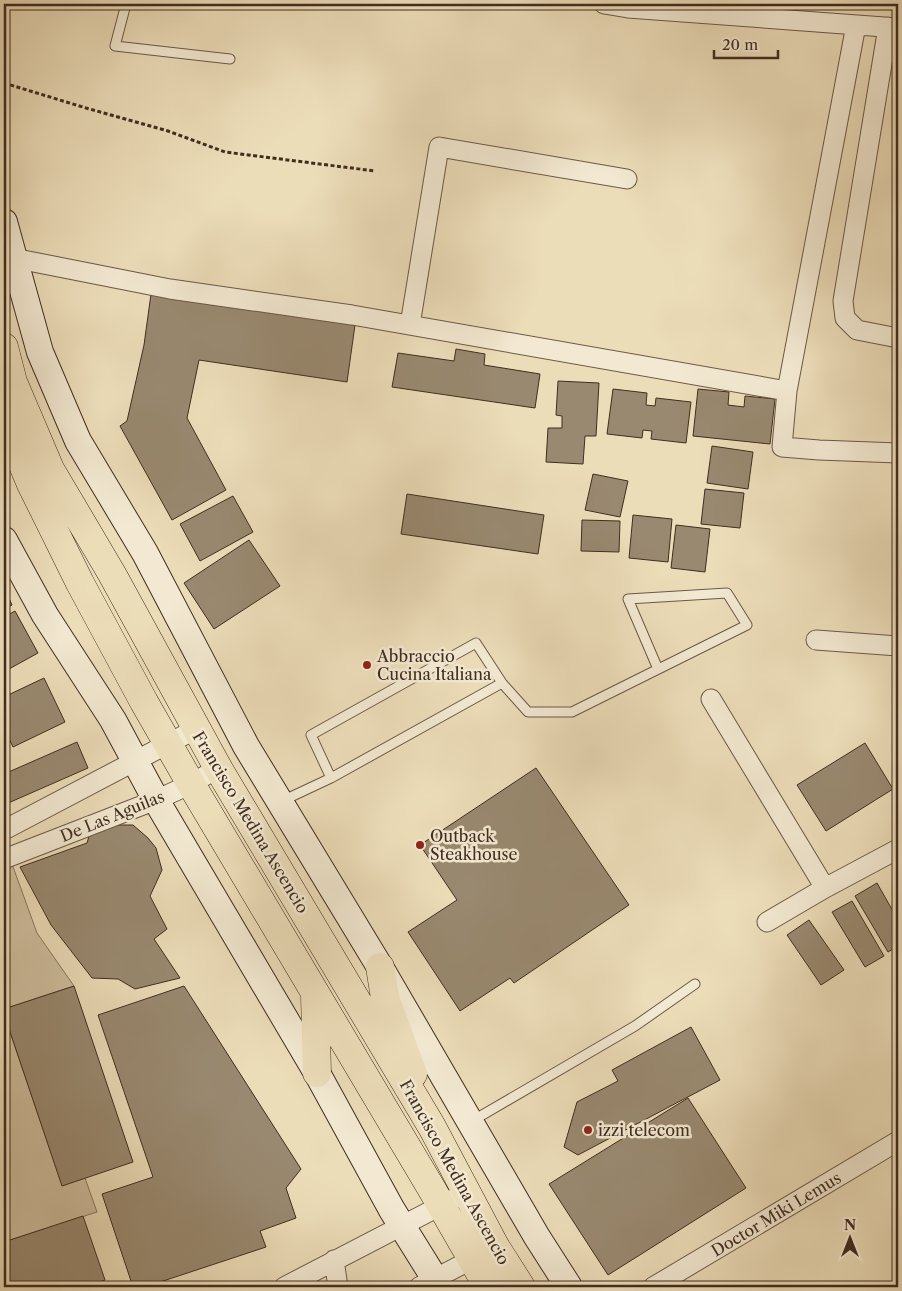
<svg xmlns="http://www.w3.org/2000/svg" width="902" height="1291" viewBox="0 0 902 1291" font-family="'Libre Caslon Text',serif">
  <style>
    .green { fill: #cfbf9f; stroke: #887660 }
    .building { fill: #998970; stroke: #402d20 }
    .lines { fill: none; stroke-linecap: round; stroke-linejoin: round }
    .lane-casing { stroke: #6b5946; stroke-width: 11 }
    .street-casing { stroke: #6b5946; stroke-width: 21 }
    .secondary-casing { stroke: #402d20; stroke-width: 28 }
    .highway-casing { stroke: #402d20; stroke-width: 29 }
    .path { stroke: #402d20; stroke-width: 3; stroke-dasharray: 4 2.5; stroke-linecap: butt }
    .lane { stroke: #f3e9d2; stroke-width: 9 }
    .street { stroke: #f3e9d2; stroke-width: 19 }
    .secondary { stroke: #f3e9d2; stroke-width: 26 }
    .highway { stroke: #ecddb9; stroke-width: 28 }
    .poi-dot { fill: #8f2418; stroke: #f3e9d2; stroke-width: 2 }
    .labels { text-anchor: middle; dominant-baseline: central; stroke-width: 5; stroke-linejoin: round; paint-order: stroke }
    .poi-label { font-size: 16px; fill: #402d20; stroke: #f3e9d2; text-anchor: start }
    .street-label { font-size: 16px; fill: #402d20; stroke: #f3e9d2 }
  </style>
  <rect width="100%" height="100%" fill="#ecddb9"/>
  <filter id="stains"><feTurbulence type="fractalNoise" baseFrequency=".004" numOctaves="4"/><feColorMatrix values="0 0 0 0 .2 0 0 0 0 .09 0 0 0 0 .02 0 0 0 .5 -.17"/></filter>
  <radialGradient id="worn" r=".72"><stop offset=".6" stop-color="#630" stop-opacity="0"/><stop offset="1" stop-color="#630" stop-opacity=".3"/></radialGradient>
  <!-- green -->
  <path class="green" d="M12 864 37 933 74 986 4 1009V867Z
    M4 1014 62 1185 85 1178 97 1212 4 1242Z"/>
  <!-- building -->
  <path class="building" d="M151 294 355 325 347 382 199 360 187 418 226 490 172 520 120 426 127 421 144 345Z
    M456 349 485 354 484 365 540 374 535 408 392 387 398 353 454 361Z
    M558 381 599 383 596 436H585L583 464 546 462 548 428H562V416L556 415Z
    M613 389 647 393 646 405 655 406 656 398 691 402 686 443 651 439 652 431 643 430 642 438 607 434Z
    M698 389 729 392 728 405 744 407 745 396 775 399 770 444 693 436Z
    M712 446 753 452 748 489 707 483Z
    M593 474 628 481 620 517 585 510Z
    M705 489 744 493 740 528 701 524Z
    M407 494 544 515 538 554 401 534Z
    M233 496 253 532 200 561 180 524Z
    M633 515 672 519 668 562 629 558Z
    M582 520 620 521 619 552 581 551Z
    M676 525 710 529 705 572 671 568Z
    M249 540 280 586 214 629 184 583Z
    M4 587 12 605 4 609Z
    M15 611 38 653 9 669 4 659V617Z
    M44 678 65 722 13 747 4 728V697Z
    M77 742 88 768 6 804 4 798V774Z
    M865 743 893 789 826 831 797 785Z
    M536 768 629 905 514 983 510 978 460 1011 408 932 457 900 420 845Z
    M119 825H133L148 838 156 848 162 870 150 896 167 929 154 939 180 978 135 989 118 979 92 978 51 925 20 867 87 843 89 836 104 829Z
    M877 883 898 920V946L888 952 855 896Z
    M852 901 884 956 865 967 832 912Z
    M809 920 844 970 821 985 787 935Z
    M74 986 133 1162 62 1186 4 1014V1009Z
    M184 986 301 1169 286 1188 296 1218 260 1231 266 1247 145 1287H133L102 1194 153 1177 98 1015Z
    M691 1027 720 1080 578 1155 564 1147 577 1102 618 1081 612 1070Z
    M688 1098 746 1188 608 1275 549 1184Z
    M83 1216 105 1280 85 1287H4V1242Z"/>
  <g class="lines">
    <!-- lane casing -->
    <g class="lane-casing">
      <path id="lane" d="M126 4 115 46 230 59
        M502 683 528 712H572L747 625 727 593 628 599 658 669
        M282 801 331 778 502 683 476 643 311 735 331 778
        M472 1121 635 1026 695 984"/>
    </g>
    <!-- street casing -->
    <g class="street-casing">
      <path id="street" d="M604 4 628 8 898 28
        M888 27 843 301 845 318 857 330 898 338
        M13 258 170 289 352 315 787 391 782 447 819 450 898 453
        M410 325 439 147 627 179
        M787 391 856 25
        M816 640 898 646
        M711 699 825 888
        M4 830 196 729
        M4 859 156 800 191 784 218 768
        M767 922 825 888 898 849
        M334 1260 338 1287
        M284 1287 467 1192
        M419 1287 482 1254
        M653 1287 898 1141"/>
    </g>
    <!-- secondary casing -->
    <g class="secondary-casing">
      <path id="secondary" d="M4 222 40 352 78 441 145 553 246 746 380 967 537 1237 569 1287
        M4 540 45 615 113 720 156 800 317 1073 392 1210 440 1287"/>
    </g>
    <!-- highway casing -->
    <g class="highway-casing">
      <path id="highway" d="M4 347 13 382 50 469 112 574 218 768 432 1127 495 1246 521 1287
        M4 420 31 484 80 583 144 702 191 784 430 1186 488 1287
        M380 967 385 998 413 1074
        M315 995 317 1073"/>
    </g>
    <!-- path -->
    <path class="path" d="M4 83 86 108 168 131 225 152 375 171"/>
    <!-- lane -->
    <use href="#lane" class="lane"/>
    <!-- street -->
    <use href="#street" class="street"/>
    <!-- secondary -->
    <use href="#secondary" class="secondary"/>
    <!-- highway -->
    <use href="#highway" class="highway"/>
  </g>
  <!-- markers -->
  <g class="poi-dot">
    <circle cx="367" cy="665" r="5"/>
    <circle cx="420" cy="845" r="5"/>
    <circle cx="588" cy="1130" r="5"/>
  </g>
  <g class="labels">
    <!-- poi labels -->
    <g class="poi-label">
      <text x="377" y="656">Abbraccio<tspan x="377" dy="18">Cucina Italiana</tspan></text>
      <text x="430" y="836">Outback<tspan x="430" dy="18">Steakhouse</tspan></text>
      <text x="598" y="1130">izzi telecom</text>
    </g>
    <!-- street labels -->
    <g class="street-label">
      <text transform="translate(112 816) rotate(-22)">De Las Aguilas</text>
      <text transform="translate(251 822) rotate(59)">Francisco Medina Ascencio</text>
      <text transform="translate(455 1172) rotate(61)">Francisco Medina Ascencio</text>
      <text transform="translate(776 1214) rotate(-31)">Doctor Miki Lemus</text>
    </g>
  </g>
  <!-- margin -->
  <rect width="902" height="1291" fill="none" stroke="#ecddb9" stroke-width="20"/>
  <rect x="5" y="5" width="892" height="1281" fill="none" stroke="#402d20" stroke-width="2.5"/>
  <rect x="10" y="10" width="882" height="1271" fill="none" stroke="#402d20"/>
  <!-- north arrow -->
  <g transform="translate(850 1238)" stroke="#f3e9d2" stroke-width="4" paint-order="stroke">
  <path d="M0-4L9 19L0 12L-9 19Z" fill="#402d20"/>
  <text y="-8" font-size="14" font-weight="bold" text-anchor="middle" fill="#402d20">N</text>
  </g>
  <!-- scale -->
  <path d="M714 50v8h64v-8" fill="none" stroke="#402d20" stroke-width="2.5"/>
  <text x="722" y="50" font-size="15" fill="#402d20" stroke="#f3e9d2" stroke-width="4" paint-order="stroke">20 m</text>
  <rect width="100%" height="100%" filter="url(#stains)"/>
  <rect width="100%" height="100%" fill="url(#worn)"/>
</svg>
